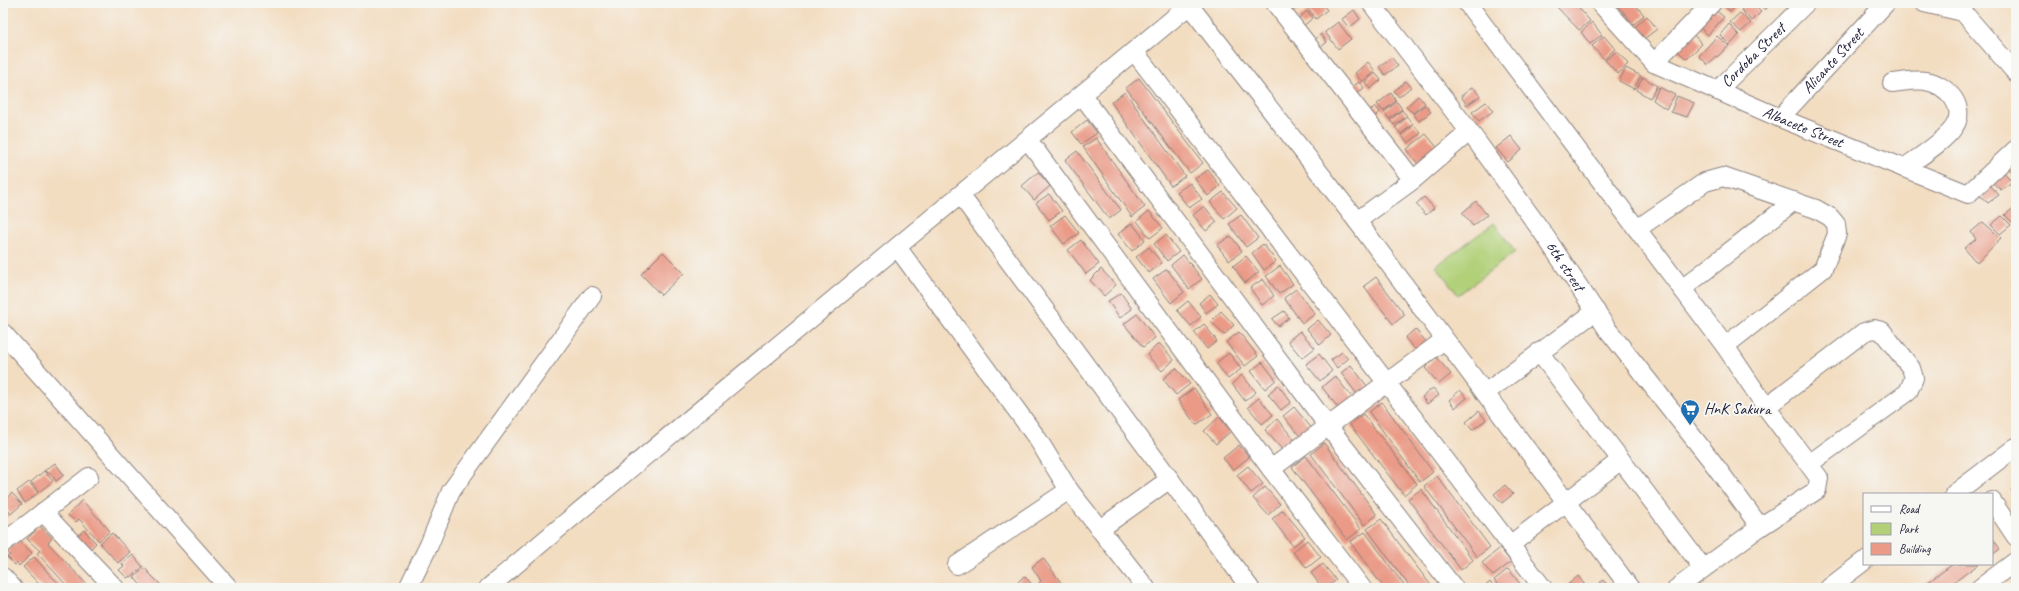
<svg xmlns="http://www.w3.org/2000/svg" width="2019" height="591" viewBox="0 0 2019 591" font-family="Caveat,sans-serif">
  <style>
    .green { fill: #b1d078; stroke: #6a795a }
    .building { fill: #ea9a86 }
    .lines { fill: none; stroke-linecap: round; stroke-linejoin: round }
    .minor-casing { stroke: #8a807e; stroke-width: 20 }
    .minor { stroke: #fff; stroke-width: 18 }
    .labels { text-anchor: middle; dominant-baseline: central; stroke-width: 4; stroke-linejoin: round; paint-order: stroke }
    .street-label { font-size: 16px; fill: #22223b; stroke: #f6f6f2 }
    .poi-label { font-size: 16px; fill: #22223b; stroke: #f6f6f2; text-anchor: start }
  </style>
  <rect width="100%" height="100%" fill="#f6f6f2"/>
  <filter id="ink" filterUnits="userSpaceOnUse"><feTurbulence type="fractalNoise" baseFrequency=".025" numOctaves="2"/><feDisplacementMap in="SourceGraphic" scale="8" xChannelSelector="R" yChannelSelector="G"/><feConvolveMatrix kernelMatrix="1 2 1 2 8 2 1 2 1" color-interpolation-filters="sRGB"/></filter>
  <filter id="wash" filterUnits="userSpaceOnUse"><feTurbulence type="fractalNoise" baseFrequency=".012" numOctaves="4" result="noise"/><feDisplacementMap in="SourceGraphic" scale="16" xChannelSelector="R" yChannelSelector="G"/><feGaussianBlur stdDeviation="0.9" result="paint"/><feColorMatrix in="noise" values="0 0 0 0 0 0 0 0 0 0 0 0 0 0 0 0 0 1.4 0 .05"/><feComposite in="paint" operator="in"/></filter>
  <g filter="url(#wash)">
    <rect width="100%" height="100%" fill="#f3ddc1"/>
    <!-- green -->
    <path class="green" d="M1494 223 1515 252 1458 295 1436 266Z"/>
    <g id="blocks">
      <!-- building -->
      <path class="building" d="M1290 3H1299L1301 6 1295 10Z
        M1310 3H1322L1327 10 1316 19 1306 6Z
        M1556 3H1575L1590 21 1579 30 1555 5Z
        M1621 3H1634L1644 15 1634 24 1618 6Z
        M1722 3H1739L1730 12Z
        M1748 3H1752L1761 12 1752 21 1741 10Z
        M1758 3H1772L1765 10Z
        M1713 8 1724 17 1708 35 1696 24Z
        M1354 10 1360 19 1349 28 1342 19Z
        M1307 11 1313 18 1303 26 1298 19Z
        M1740 13 1751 23 1741 32 1730 22Z
        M1647 16 1657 29 1644 39 1635 27Z
        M1338 22 1351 39 1338 49 1325 32Z
        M1592 22 1602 35 1590 44 1581 32Z
        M1729 24 1739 35 1730 45 1720 35Z
        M1692 33 1702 44 1687 59 1675 49Z
        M1321 34 1327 42 1321 47 1315 40Z
        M1604 36 1615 49 1604 59 1592 46Z
        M1717 36 1729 46 1708 65 1699 56Z
        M1617 51 1628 64 1618 74 1605 60Z
        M1392 58 1398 66 1385 75 1379 67Z
        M1368 62 1375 71 1362 82 1355 73Z
        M1626 68 1641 76 1634 89 1619 81Z
        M1375 73 1381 80 1370 89 1365 82Z
        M1643 77 1657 86 1650 98 1636 90Z
        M1139 78 1203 163 1190 173 1126 88Z
        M1406 81 1411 87 1399 97 1394 91Z
        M1359 82 1364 88 1356 94 1351 88Z
        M1473 87 1480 96 1467 105 1461 96Z
        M1659 87 1675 95 1666 109 1653 100Z
        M1125 92 1185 176 1171 186 1111 102Z
        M1391 93 1396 101 1383 111 1377 104Z
        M1418 96 1425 103 1413 113 1406 107Z
        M1677 96 1694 103 1687 117 1671 112Z
        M1397 102 1402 109 1389 119 1384 112Z
        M1486 102 1493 111 1479 121 1472 112Z
        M1425 105 1431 112 1419 121 1413 114Z
        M1375 106 1380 112 1375 117 1370 111Z
        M1402 110 1407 116 1394 125 1390 120Z
        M1407 117 1413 124 1401 134 1395 127Z
        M1087 120 1097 133 1081 144 1072 132Z
        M1414 125 1421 133 1408 143 1401 135Z
        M1426 134 1440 151 1420 167 1407 149Z
        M1511 136 1522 150 1508 162 1496 148Z
        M1096 138 1145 207 1132 217 1083 147Z
        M1077 151 1121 210 1109 219 1065 160Z
        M2016 161V176L2008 168Z
        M1208 170 1220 186 1208 196 1195 179Z
        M1038 172 1050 186 1034 200 1022 186Z
        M2004 172 2012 182 2001 190 1992 182Z
        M1190 183 1202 199 1189 208 1177 192Z
        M1990 185 1999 195 1988 203 1979 195Z
        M1223 192 1237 208 1224 219 1210 202Z
        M1049 194 1062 211 1049 220 1036 203Z
        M1424 197 1434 208 1426 215 1416 204Z
        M1476 201 1487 215 1473 226 1462 213Z
        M1204 206 1217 222 1206 231 1193 215Z
        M2016 206V222L2014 224 2005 215Z
        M1149 211 1163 228 1150 238 1137 221Z
        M1065 215 1079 233 1064 244 1050 226Z
        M1241 215 1258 238 1246 247 1229 224Z
        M2002 216 2011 225 2000 234 1991 225Z
        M1983 222 2001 238 1977 263 1964 248 1976 239 1971 232Z
        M1132 223 1145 240 1132 251 1118 234Z
        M1166 235 1179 252 1167 261 1154 244Z
        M1231 236 1242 251 1229 261 1217 245Z
        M1081 240 1099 264 1086 274 1068 250Z
        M1263 244 1276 261 1264 270 1252 253Z
        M1149 247 1162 263 1149 273 1136 257Z
        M663 252 684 273 661 295 641 274Z
        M1183 255 1202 279 1189 289 1171 265Z
        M1246 256 1259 272 1245 283 1233 266Z
        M1280 266 1293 284 1279 294 1266 276Z
        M1101 269 1116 285 1104 296 1090 280Z
        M1167 269 1184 292 1171 303 1153 279Z
        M1376 277 1405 315 1393 324 1364 286Z
        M1263 279 1274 296 1262 305 1250 288Z
        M1296 289 1315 314 1302 323 1284 298Z
        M1121 293 1132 309 1120 318 1108 301Z
        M1210 294 1218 304 1206 313 1199 303Z
        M1188 301 1201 317 1191 326 1177 310Z
        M1221 311 1234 325 1224 335 1211 321Z
        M1284 311 1289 318 1278 326 1272 319Z
        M1137 314 1155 338 1143 347 1124 324Z
        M1318 320 1331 335 1320 345 1307 329Z
        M1204 324 1217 341 1207 349 1194 332Z
        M1415 329 1430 346 1420 355 1405 338Z
        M1300 331 1315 348 1302 358 1288 341Z
        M1239 332 1258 356 1245 366 1226 342Z
        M1159 343 1174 360 1162 371 1147 355Z
        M1342 352 1348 359 1337 368 1331 360Z
        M1229 353 1241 369 1228 379 1216 363Z
        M1319 354 1332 371 1320 381 1306 364Z
        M1436 357 1451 374 1439 384 1425 368Z
        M1262 362 1276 380 1265 389 1251 371Z
        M1351 365 1370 390 1360 398 1341 373Z
        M1176 368 1190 384 1176 395 1163 379Z
        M1242 375 1256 392 1245 401 1232 384Z
        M1335 376 1356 402 1342 413 1322 387Z
        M1278 385 1291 402 1281 410 1268 394Z
        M1194 388 1212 414 1196 425 1178 400Z
        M1433 388 1439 395 1427 404 1422 397Z
        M1460 390 1467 398 1455 408 1449 400Z
        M1259 398 1273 415 1262 424 1248 407Z
        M1382 402 1433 472 1420 482 1369 412Z
        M1294 407 1314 431 1304 441 1283 416Z
        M1479 411 1486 420 1472 430 1466 422Z
        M1363 414 1417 484 1404 495 1350 425Z
        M1219 417 1231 431 1216 444 1204 431Z
        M1277 419 1298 444 1286 454 1265 430Z
        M1324 443 1377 515 1364 525 1311 454Z
        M1239 445 1249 457 1233 470 1223 458Z
        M1306 456 1361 529 1347 540 1292 467Z
        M55 463 64 475 56 481 51 474 44 471 53 481 39 492 31 482 44 471Z
        M1248 466 1263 484 1251 493 1237 475Z
        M1437 476 1490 547 1477 557 1424 486Z
        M29 482 38 493 25 503 17 491Z
        M1505 485 1513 494 1502 503 1494 494Z
        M2016 486V498L2011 490Z
        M1265 487 1280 504 1268 515 1253 498Z
        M1421 489 1473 560 1461 570 1408 499Z
        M12 493 22 504 11 514 3 504V501Z
        M82 500 110 531 99 541 79 519 76 522 68 515Z
        M3 508 9 515 3 519Z
        M1283 510 1305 537 1293 546 1272 519Z
        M1381 519 1398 542 1433 588H1411L1401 575 1367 529Z
        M40 526 52 538 48 543 90 588H69L37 553 40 551 27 539Z
        M84 530 96 543 89 551 76 537Z
        M1365 532 1382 555 1406 588H1384L1373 573 1350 542Z
        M112 533 130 552 118 563 100 543Z
        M1992 537 2000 549 1992 555Z
        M19 540 32 553 19 566 17 563 15 565 7 557 10 555 7 552Z
        M1307 540 1321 557 1307 568 1293 552Z
        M1500 548 1511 562 1493 576 1482 563Z
        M133 555 143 567 131 577 130 576 127 578 119 570 124 566 122 564Z
        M34 557 52 577 64 588H43L35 580 23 567Z
        M1043 558 1065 588H1015L1014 586 1024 576 1035 587 1041 581 1032 567Z
        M1323 564 1336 580 1326 588H1322L1311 573Z
        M1953 564H1979L1946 588H1920Z
        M145 568 150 574 164 588H143L134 577Z
        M1508 569 1514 576 1523 588H1500L1494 580Z
        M1578 576 1585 585 1582 588H1564Z
        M1603 580 1609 587 1593 588Z
        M1490 582 1495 588H1483Z"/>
    </g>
  </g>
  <g filter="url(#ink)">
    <use href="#blocks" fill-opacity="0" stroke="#8a807e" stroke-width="1"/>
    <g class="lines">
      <!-- minor casing -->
      <g class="minor-casing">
        <g id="minor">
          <path d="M1275 3 1413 180"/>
          <path id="s1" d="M1371 3 1475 139 1543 233 1608 330 1711 460 1760 527"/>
          <path d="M1467 3 1725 346 1766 407 1819 478 1817 490 1760 527 1677 588"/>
          <path id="s2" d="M1600 3 1654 63 1780 118 1968 194 2016 149"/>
          <path d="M1924 3 1963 12 2016 73"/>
          <path d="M1189 5 1357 221 1630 588"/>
          <path d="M1134 51 1543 588"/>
          <path d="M1654 63 1712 3"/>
          <path d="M1892 83C1903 82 1915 79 1926 81 1946 84 1968 107 1954 127 1944 142 1919 157 1904 168"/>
          <path id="s3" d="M1717 91 1806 3"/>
          <path d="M1082 95 1328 426 1454 588"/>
          <path id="s4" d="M1780 118 1886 3"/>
          <path d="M1028 140 1271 469 1362 588"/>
          <path d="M961 196 1250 588"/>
          <path d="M1357 221 1413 180 1469 132"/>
          <path d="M1637 229 1705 182 1723 177 1816 209 1830 217 1836 224 1837 234 1823 269 1725 346"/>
          <path d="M897 247 1037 438 1069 490 1146 588"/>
          <path d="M1682 289 1794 201"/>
          <path d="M3 333 229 588"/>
          <path d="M1539 352 1703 568"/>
          <path d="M1485 393 1596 311"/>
          <path d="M1766 407 1864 332 1874 329 1882 331 1911 368 1914 378 1908 392 1809 464"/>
          <path d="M1271 469 1444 340"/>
          <path d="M1954 494 2016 447"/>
          <path d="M1992 501 2016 537"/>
          <path d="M43 512 115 588"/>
          <path d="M1100 529 1170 479"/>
          <path d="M3 543 89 477"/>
          <path d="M1510 545 1621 460"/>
          <path d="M957 565 1069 490"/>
          <path d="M3 577 13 588"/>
          <path d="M408 588 429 545 451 491 592 296"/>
          <path d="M488 588C721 391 957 198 1192 3"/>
          <path d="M1829 588 1864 561"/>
          <path d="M1980 588 2016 561"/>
        </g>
      </g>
      <!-- minor -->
      <use href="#minor" class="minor"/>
    </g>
  </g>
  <!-- icons -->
  <defs>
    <g id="supermarket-pin" transform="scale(1)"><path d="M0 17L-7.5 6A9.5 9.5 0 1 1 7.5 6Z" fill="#1f6fb2" stroke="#f6f6f2"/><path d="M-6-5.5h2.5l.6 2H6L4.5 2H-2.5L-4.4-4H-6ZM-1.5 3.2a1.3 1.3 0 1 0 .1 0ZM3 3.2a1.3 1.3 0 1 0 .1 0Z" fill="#fff"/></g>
  </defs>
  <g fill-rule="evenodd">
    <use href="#supermarket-pin" x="1690" y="409"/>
  </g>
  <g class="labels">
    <!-- street labels -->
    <g class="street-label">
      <text stroke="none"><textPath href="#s3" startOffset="51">Cordoba Street</textPath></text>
      <text stroke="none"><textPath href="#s4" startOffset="78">Alicante Street</textPath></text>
      <text stroke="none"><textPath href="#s2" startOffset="243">Albacete Street</textPath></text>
      <text stroke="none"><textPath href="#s1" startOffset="327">6th street</textPath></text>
    </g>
    <!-- poi labels -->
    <g class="poi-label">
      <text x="1704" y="409">HnK Sakura</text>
    </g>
  </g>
  <!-- margin -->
  <rect width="2019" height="591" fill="none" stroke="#f6f6f2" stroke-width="16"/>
  <!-- legend -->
  <rect x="1863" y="493" width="130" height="72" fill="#f6f6f2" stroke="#a1a1a9"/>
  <rect x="1871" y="506" width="20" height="6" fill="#ffffff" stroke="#a1a1a9"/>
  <text x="1899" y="513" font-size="12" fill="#22223b">Road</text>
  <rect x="1871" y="523" width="20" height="12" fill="#b1d078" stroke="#a1a1a9"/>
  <text x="1899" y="533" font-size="12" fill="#22223b">Park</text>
  <rect x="1871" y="543" width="20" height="12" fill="#ea9a86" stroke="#a1a1a9"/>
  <text x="1899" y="553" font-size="12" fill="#22223b">Building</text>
</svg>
